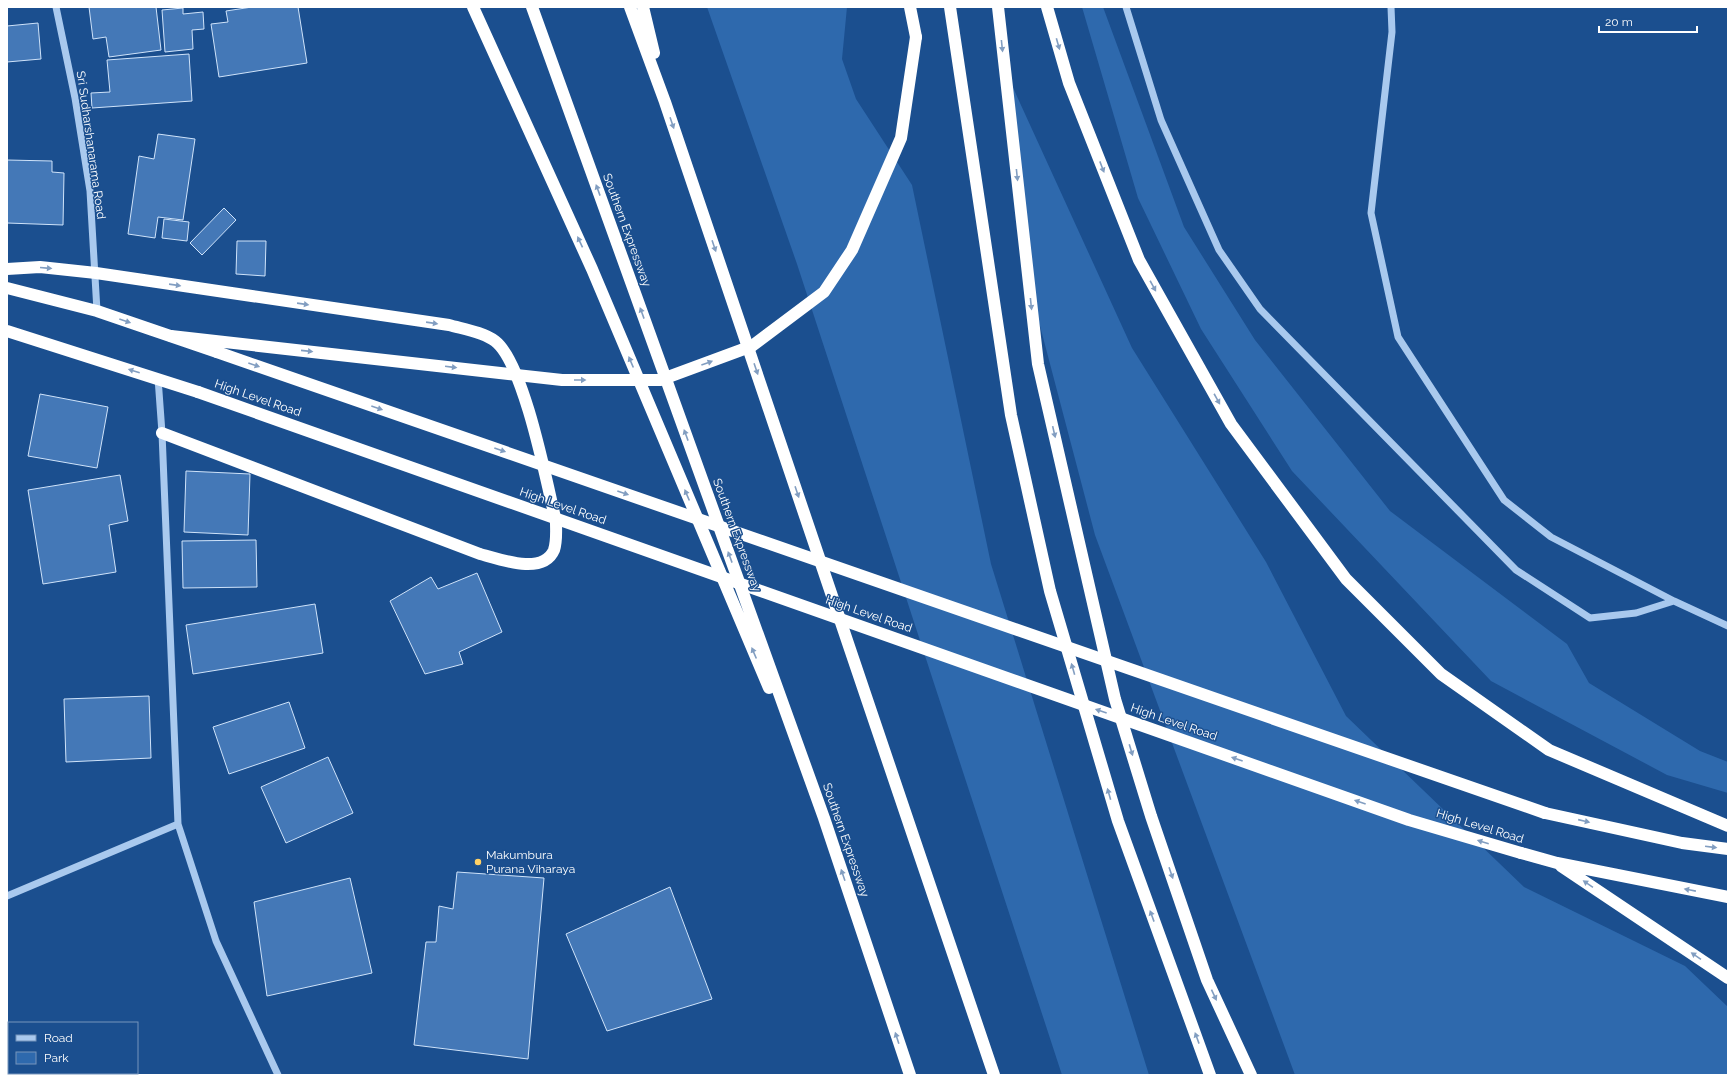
<svg xmlns="http://www.w3.org/2000/svg" width="1735" height="1082" viewBox="0 0 1735 1082" font-family="Raleway,sans-serif">
  <style>
    .green { fill: #2e69ad }
    .building { fill: #4478b7; stroke: #cfe3fa }
    .lines { fill: none; stroke-linecap: round; stroke-linejoin: round }
    .minor { stroke: #a9c9ee; stroke-width: 7 }
    .highway { stroke: #fff; stroke-width: 12 }
    .highway-bridge { stroke: #fff; stroke-width: 12 }
    .oneway { fill: #829ec1 }
    .poi-dot { fill: #ffd166; stroke: #1b4f8f; stroke-width: 1.5 }
    .labels { text-anchor: middle; dominant-baseline: central; stroke-width: 3; stroke-linejoin: round; paint-order: stroke }
    .street-label { font-size: 12px; fill: #fff; stroke: #1b4f8f }
    .poi-label { font-size: 12px; fill: #fff; stroke: #1b4f8f; text-anchor: start }
  </style>
  <rect width="100%" height="100%" fill="#1b4f8f"/>
  <!-- green -->
  <path class="green" d="M707 7H847L842 59 856 99 912 185 991 564 1149 1075H1062L797 264Z
    M1082 7H1103L1184 227 1255 340 1390 511 1567 644 1589 683 1700 751 1728 762V793L1667 775 1491 681 1292 471 1201 329 1138 198Z
    M1004 68 1132 348 1266 562 1346 716 1524 887 1685 966 1728 1007V1075H1295L1095 535 1024 265Z"/>
  <!-- building -->
  <path class="building" d="M89 7H156L161 50 109 57 106 37 93 39Z
    M252 7H298L307 63 219 77 211 24 228 22 226 11Z
    M183 8V14L203 12 204 29 192 30 193 49 165 52 162 10Z
    M38 23 41 59 7 62V26Z
    M189 54 192 101 92 108 91 93 110 92 107 60Z
    M158 134 195 139 183 220 158 217 155 238 128 234 139 156 154 159Z
    M7 160 52 161V172L64 173 63 225 7 223Z
    M224 208 236 220 202 255 190 243Z
    M164 219 189 222 187 241 162 238Z
    M237 241H266L265 276 236 274Z
    M40 394 108 407 97 468 28 456Z
    M186 471 250 474 248 535 184 532Z
    M120 475 128 521 109 525 116 572 43 584 28 490Z
    M256 540 257 587 183 588 182 541Z
    M477 573 502 632 459 652 463 664 425 674 390 601 431 577 438 589Z
    M315 604 323 653 193 674 186 625Z
    M149 696 151 758 66 762 64 699Z
    M289 702 305 748 229 774 213 727Z
    M328 757 353 813 286 843 261 787Z
    M457 872 544 878 528 1059 414 1045 426 942H436L439 906 453 909Z
    M350 878 372 973 267 996 254 902Z
    M670 887 712 999 607 1031 566 934Z"/>
  <g class="lines">
    <!-- minor -->
    <path class="minor" d="M56 7 75 98 90 191 97 311
      M1126 7 1161 120 1219 250 1260 309 1516 570 1590 618 1636 613 1674 601
      M1391 7 1392 32 1371 213 1398 337 1504 500 1551 537 1674 601 1728 626
      M158 378 162 433 178 824 216 941 278 1075
      M7 896 178 824"/>
    <!-- highway -->
    <path class="highway" d="M473 7 592 269 769 688
      M532 7 824 818 910 1075
      M630 7 665 102 994 1075
      M643 7 654 53
      M910 7 916 37
      M950 7 1011 415 1050 591 1118 821 1210 1075
      M998 7 1038 364 1115 699 1151 816 1207 980 1251 1075
      M1047 7 1069 83 1139 260 1231 424 1346 579 1441 674 1549 750 1728 826
      M7 269 40 267 96 273 449 325C463 329 483 332 495 341 524 363 547 484 556 522 556 532 557 541 554 550 543 576 499 559 480 554L162 433
      M7 288 97 311 217 352
      M7 331 198 392
      M1545 813 1682 843 1728 849
      M1521 853 1557 863 1728 897
      M1561 866 1728 978"/>
    <!-- highway-bridge -->
    <path class="highway-bridge" d="M171 336 562 380H660L752 346 824 292 852 250 901 138 916 37
      M217 352 1545 813
      M198 392 1409 820 1521 853"/>
  </g>
  <!-- one-way arrows -->
  <defs><path id="oneway-solid" d="M-6-.8H1V-3.2L6.5 0L1 3.2V.8H-6Z"/></defs>
  <g class="oneway">
    <use href="#oneway-solid" transform="translate(1058 44) rotate(74)"/>
    <use href="#oneway-solid" transform="translate(1002 46) rotate(84)"/>
    <use href="#oneway-solid" transform="translate(672 123) rotate(71)"/>
    <use href="#oneway-solid" transform="translate(1102 167) rotate(69)"/>
    <use href="#oneway-solid" transform="translate(1017 175) rotate(84)"/>
    <use href="#oneway-solid" transform="translate(598 190) rotate(-110)"/>
    <use href="#oneway-solid" transform="translate(580 242) rotate(-115)"/>
    <use href="#oneway-solid" transform="translate(714 246) rotate(71)"/>
    <use href="#oneway-solid" transform="translate(46 268) rotate(5)"/>
    <use href="#oneway-solid" transform="translate(175 285) rotate(8)"/>
    <use href="#oneway-solid" transform="translate(1153 286) rotate(61)"/>
    <use href="#oneway-solid" transform="translate(303 304) rotate(8)"/>
    <use href="#oneway-solid" transform="translate(1031 304) rotate(84)"/>
    <use href="#oneway-solid" transform="translate(642 313) rotate(-110)"/>
    <use href="#oneway-solid" transform="translate(125 321) rotate(19)"/>
    <use href="#oneway-solid" transform="translate(432 323) rotate(8)"/>
    <use href="#oneway-solid" transform="translate(307 351) rotate(6)"/>
    <use href="#oneway-solid" transform="translate(631 362) rotate(-113)"/>
    <use href="#oneway-solid" transform="translate(707 363) rotate(-20)"/>
    <use href="#oneway-solid" transform="translate(254 365) rotate(19)"/>
    <use href="#oneway-solid" transform="translate(451 367) rotate(7)"/>
    <use href="#oneway-solid" transform="translate(756 369) rotate(71)"/>
    <use href="#oneway-solid" transform="translate(134 371) rotate(-163)"/>
    <use href="#oneway-solid" transform="translate(580 380)"/>
    <use href="#oneway-solid" transform="translate(1217 399) rotate(61)"/>
    <use href="#oneway-solid" transform="translate(377 408) rotate(19)"/>
    <use href="#oneway-solid" transform="translate(1054 432) rotate(77)"/>
    <use href="#oneway-solid" transform="translate(686 435) rotate(-110)"/>
    <use href="#oneway-solid" transform="translate(500 450) rotate(19)"/>
    <use href="#oneway-solid" transform="translate(797 492) rotate(71)"/>
    <use href="#oneway-solid" transform="translate(623 493) rotate(19)"/>
    <use href="#oneway-solid" transform="translate(687 495) rotate(-113)"/>
    <use href="#oneway-solid" transform="translate(730 557) rotate(-110)"/>
    <use href="#oneway-solid" transform="translate(754 653) rotate(-113)"/>
    <use href="#oneway-solid" transform="translate(1073 669) rotate(-106)"/>
    <use href="#oneway-solid" transform="translate(1101 711) rotate(-161)"/>
    <use href="#oneway-solid" transform="translate(1131 750) rotate(73)"/>
    <use href="#oneway-solid" transform="translate(1237 759) rotate(-161)"/>
    <use href="#oneway-solid" transform="translate(1109 794) rotate(-106)"/>
    <use href="#oneway-solid" transform="translate(1360 802) rotate(-161)"/>
    <use href="#oneway-solid" transform="translate(1584 821) rotate(13)"/>
    <use href="#oneway-solid" transform="translate(1483 842) rotate(-163)"/>
    <use href="#oneway-solid" transform="translate(1711 847) rotate(7)"/>
    <use href="#oneway-solid" transform="translate(1171 873) rotate(71)"/>
    <use href="#oneway-solid" transform="translate(843 875) rotate(-109)"/>
    <use href="#oneway-solid" transform="translate(1588 884) rotate(-146)"/>
    <use href="#oneway-solid" transform="translate(1690 890) rotate(-169)"/>
    <use href="#oneway-solid" transform="translate(1152 916) rotate(-110)"/>
    <use href="#oneway-solid" transform="translate(1696 956) rotate(-146)"/>
    <use href="#oneway-solid" transform="translate(1214 995) rotate(65)"/>
    <use href="#oneway-solid" transform="translate(897 1038) rotate(-108)"/>
    <use href="#oneway-solid" transform="translate(1197 1038) rotate(-110)"/>
  </g>
  <!-- markers -->
  <circle class="poi-dot" cx="478" cy="862" r="4"/>
  <g class="labels">
    <!-- street labels -->
    <g class="street-label">
      <text transform="translate(91 145) rotate(82)">Sri Sudharshanarama Road</text>
      <text transform="translate(627 230) rotate(70)">Southern Expressway</text>
      <text transform="translate(258 398) rotate(19)">High Level Road</text>
      <text transform="translate(563 506) rotate(19)">High Level Road</text>
      <text transform="translate(737 535) rotate(70)">Southern Expressway</text>
      <text transform="translate(869 614) rotate(19)">High Level Road</text>
      <text transform="translate(1174 722) rotate(19)">High Level Road</text>
      <text transform="translate(1480 826) rotate(17)">High Level Road</text>
      <text transform="translate(846 840) rotate(71)">Southern Expressway</text>
    </g>
    <!-- poi labels -->
    <g class="poi-label">
      <text x="486" y="855">Makumbura<tspan x="486" dy="14">Purana Viharaya</tspan></text>
    </g>
  </g>
  <!-- border -->
  <rect width="1735" height="1082" fill="none" stroke="#ffffff" stroke-width="16"/>
  <!-- legend -->
  <rect x="8" y="1022" width="130" height="52" fill="#1b4f8f" stroke="#7695bc"/>
  <rect x="16" y="1035" width="20" height="6" fill="#a9c9ee" stroke="#7695bc"/>
  <text x="44" y="1042" font-size="12" fill="#ffffff">Road</text>
  <rect x="16" y="1052" width="20" height="12" fill="#2e69ad" stroke="#7695bc"/>
  <text x="44" y="1062" font-size="12" fill="#ffffff">Park</text>
  <!-- scale -->
  <path d="M1599 26v6h98v-6" fill="none" stroke="#ffffff" stroke-width="2"/>
  <text x="1605" y="26" font-size="12" fill="#ffffff" stroke="#1b4f8f" stroke-width="3" paint-order="stroke">20 m</text>
</svg>
